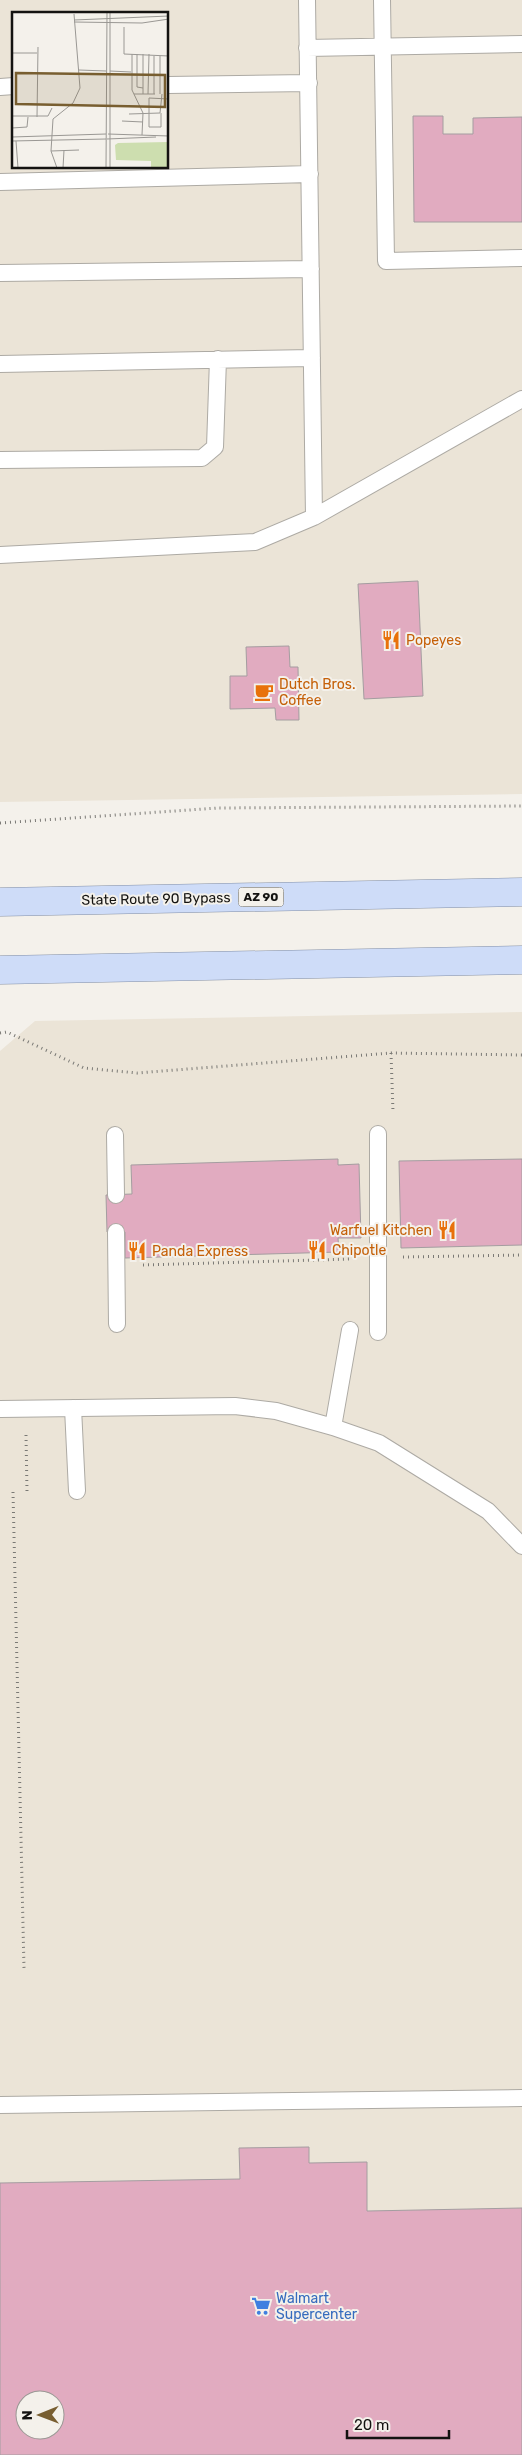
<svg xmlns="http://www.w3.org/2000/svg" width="522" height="2455" viewBox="0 0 522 2455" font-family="Rubik,sans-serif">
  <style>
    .built { fill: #ebe4d7; fill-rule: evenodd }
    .building { fill: #e1abc0; stroke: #a49da0; fill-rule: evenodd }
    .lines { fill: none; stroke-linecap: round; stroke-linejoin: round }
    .service-casing { stroke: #adaaa4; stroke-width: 18 }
    .trunk-casing { stroke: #8490a6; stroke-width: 29 }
    .path { stroke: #7a7975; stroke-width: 3; stroke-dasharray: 1 4; stroke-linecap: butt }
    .service { stroke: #fff; stroke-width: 16 }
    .trunk { stroke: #cedcf8; stroke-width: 28 }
    .labels { text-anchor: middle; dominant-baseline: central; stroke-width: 4; stroke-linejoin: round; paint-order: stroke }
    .shield { fill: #f4f1eb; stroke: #575652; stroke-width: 1 }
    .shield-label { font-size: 12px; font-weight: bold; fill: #141311 }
    .food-label { font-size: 14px; fill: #c56008; stroke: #f4f1eb; text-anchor: start }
    .street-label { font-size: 14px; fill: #141311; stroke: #f4f1eb }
    .shop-label { font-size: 14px; fill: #366cbe; stroke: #f4f1eb; text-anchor: start }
    .inset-road { fill: none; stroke: #9a9894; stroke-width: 1 }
    .view { fill: #785e30; fill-opacity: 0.15; stroke: #785e30; stroke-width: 2.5 }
    .inset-edge { fill: none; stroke: #141311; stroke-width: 2.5 }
  </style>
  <rect width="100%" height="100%" fill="#f4f1eb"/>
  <!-- built -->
  <path class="built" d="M0 0H522V794L0 802ZM14 14H168V168H14Z
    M522 1012V2455H0V1051L35 1021ZM25 2400H55V2430H25Z"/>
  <!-- building -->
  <path class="building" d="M413 116H443V134H473V118L522 117V222H414Z
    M418 581 423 696 364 699 358 584Z
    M289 646 290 667H298L299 720H276L275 708 230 709V676H247L246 647Z
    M338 1159V1165L359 1164 361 1238H338L339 1252 125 1258V1232H107L106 1195 132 1194 131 1165Z
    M522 1159V1245L401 1248 399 1161Z
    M309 2147V2163L367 2162V2211L522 2208V2455H0V2183L240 2179 239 2148ZM25 2400H55V2430H25Z"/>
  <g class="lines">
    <!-- service casing -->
    <g class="service-casing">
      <path id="service" d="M307 0 314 517
        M382 0 386 261 522 258
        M307 48 522 44
        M168 85 309 83
        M0 87 14 86
        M0 182 310 174
        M0 273 311 269
        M0 364 312 358
        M0 460 202 458 215 447 218 359
        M0 555 255 542 314 517 522 399
        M378 1134V1332
        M115 1135 116 1195
        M116 1232 117 1324
        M73 1408 77 1491
        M0 1409 235 1406 276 1411 333 1427 379 1443 488 1511 522 1546
        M333 1427 350 1330
        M0 2105 522 2098"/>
    </g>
    <!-- trunk casing -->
    <g class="trunk-casing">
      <path id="trunk" d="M0 902 522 892
        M0 970 522 960"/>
    </g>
    <!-- path -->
    <path class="path" d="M0 823 218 808 522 806
      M0 1033 7 1032 84 1068 137 1073 391 1053 522 1055
      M391 1053 393 1112
      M403 1257 522 1255
      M143 1265 351 1259
      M26 1435 27 1492
      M13 1492 24 1968"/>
    <!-- service -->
    <use href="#service" class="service"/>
    <!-- trunk -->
    <use href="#trunk" class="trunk"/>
  </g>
  <!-- icons -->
  <defs>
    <g id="restaurant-bare" transform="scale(1.5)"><path d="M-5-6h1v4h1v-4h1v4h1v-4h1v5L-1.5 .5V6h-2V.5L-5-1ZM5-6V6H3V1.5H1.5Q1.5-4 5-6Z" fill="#e8710a" stroke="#f4f1eb" stroke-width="2.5" paint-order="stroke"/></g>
    <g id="cafe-bare" transform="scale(1.5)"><path d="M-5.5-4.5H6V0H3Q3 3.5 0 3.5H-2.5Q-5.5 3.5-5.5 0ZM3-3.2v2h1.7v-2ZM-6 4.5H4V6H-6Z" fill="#e8710a" stroke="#f4f1eb" stroke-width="2.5" paint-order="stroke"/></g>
    <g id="supermarket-bare" transform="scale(1.5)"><path d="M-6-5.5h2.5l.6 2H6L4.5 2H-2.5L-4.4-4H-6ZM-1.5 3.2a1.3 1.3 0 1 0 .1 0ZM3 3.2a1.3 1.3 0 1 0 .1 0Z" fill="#3f7fe0" stroke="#f4f1eb" stroke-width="2.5" paint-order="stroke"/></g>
  </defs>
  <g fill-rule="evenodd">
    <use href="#restaurant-bare" x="391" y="640"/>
    <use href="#cafe-bare" x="264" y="692"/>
    <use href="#restaurant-bare" x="447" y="1230"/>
    <use href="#restaurant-bare" x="317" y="1250"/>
    <use href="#restaurant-bare" x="137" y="1251"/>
    <use href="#supermarket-bare" x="261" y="2306"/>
  </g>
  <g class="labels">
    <!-- shield labels -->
    <rect class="shield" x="238.5" y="887.5" width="45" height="19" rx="4"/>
    <g class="shield-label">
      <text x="261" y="897">AZ 90</text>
    </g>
    <!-- food labels -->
    <g class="food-label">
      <text x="406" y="640">Popeyes</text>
      <text x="279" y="684">Dutch Bros.<tspan x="279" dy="16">Coffee</tspan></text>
      <text x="432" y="1230" text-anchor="end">Warfuel Kitchen</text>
      <text x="332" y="1250">Chipotle</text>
      <text x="152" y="1251">Panda Express</text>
    </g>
    <!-- street labels -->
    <g class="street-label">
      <text transform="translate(156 899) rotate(-1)">State Route 90 Bypass</text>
    </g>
    <!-- shop labels -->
    <g class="shop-label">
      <text x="276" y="2298">Walmart<tspan x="276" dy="16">Supercenter</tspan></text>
    </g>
  </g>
  <!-- overview -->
  <g transform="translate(12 12)">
    <rect width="156" height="156" fill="#f4f1eb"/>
    <path d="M156 130V156H139V149L104 148 103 133 106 131Z" fill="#cddeaf"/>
    <path class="inset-road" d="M62 8 157 4M62 10 130 11 157 7M112 15V42L157 44M0 41H25M120 42V78L131 101 130 123M125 42V75L131 76M131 42V82M142 44V82M67 58 94 59M98 59 119 60M122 82H143M136 82 137 42M148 82V44M149 101V115H137V86L157 87M117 102 148 101 150 82M0 104H36L40 96M25 105 26 35M110 109 131 110M0 116 15 115 16 105M96 122 157 124M0 125 94 122M95 127 144 125M0 129 94 127M4 129 6 156M39 139 67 138M45 156 39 139 41 107 61 91 68 76 62 2M51 156 52 138M94 156 95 0M98 156V0"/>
    <path class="view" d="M4 61 153 63V95L4 92Z"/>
    <rect width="156" height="156" class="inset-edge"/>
  </g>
  <!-- north arrow -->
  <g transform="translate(40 2415) rotate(269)"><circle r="24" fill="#f4f1eb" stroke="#9a9894"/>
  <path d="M0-4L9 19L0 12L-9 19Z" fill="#785e30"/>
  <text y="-8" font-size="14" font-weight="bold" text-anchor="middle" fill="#141311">N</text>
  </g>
  <!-- scale -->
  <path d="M347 2430v8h102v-8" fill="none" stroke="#141311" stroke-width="2.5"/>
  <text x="354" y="2430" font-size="15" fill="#141311" stroke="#f4f1eb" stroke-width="4" paint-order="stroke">20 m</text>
</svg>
